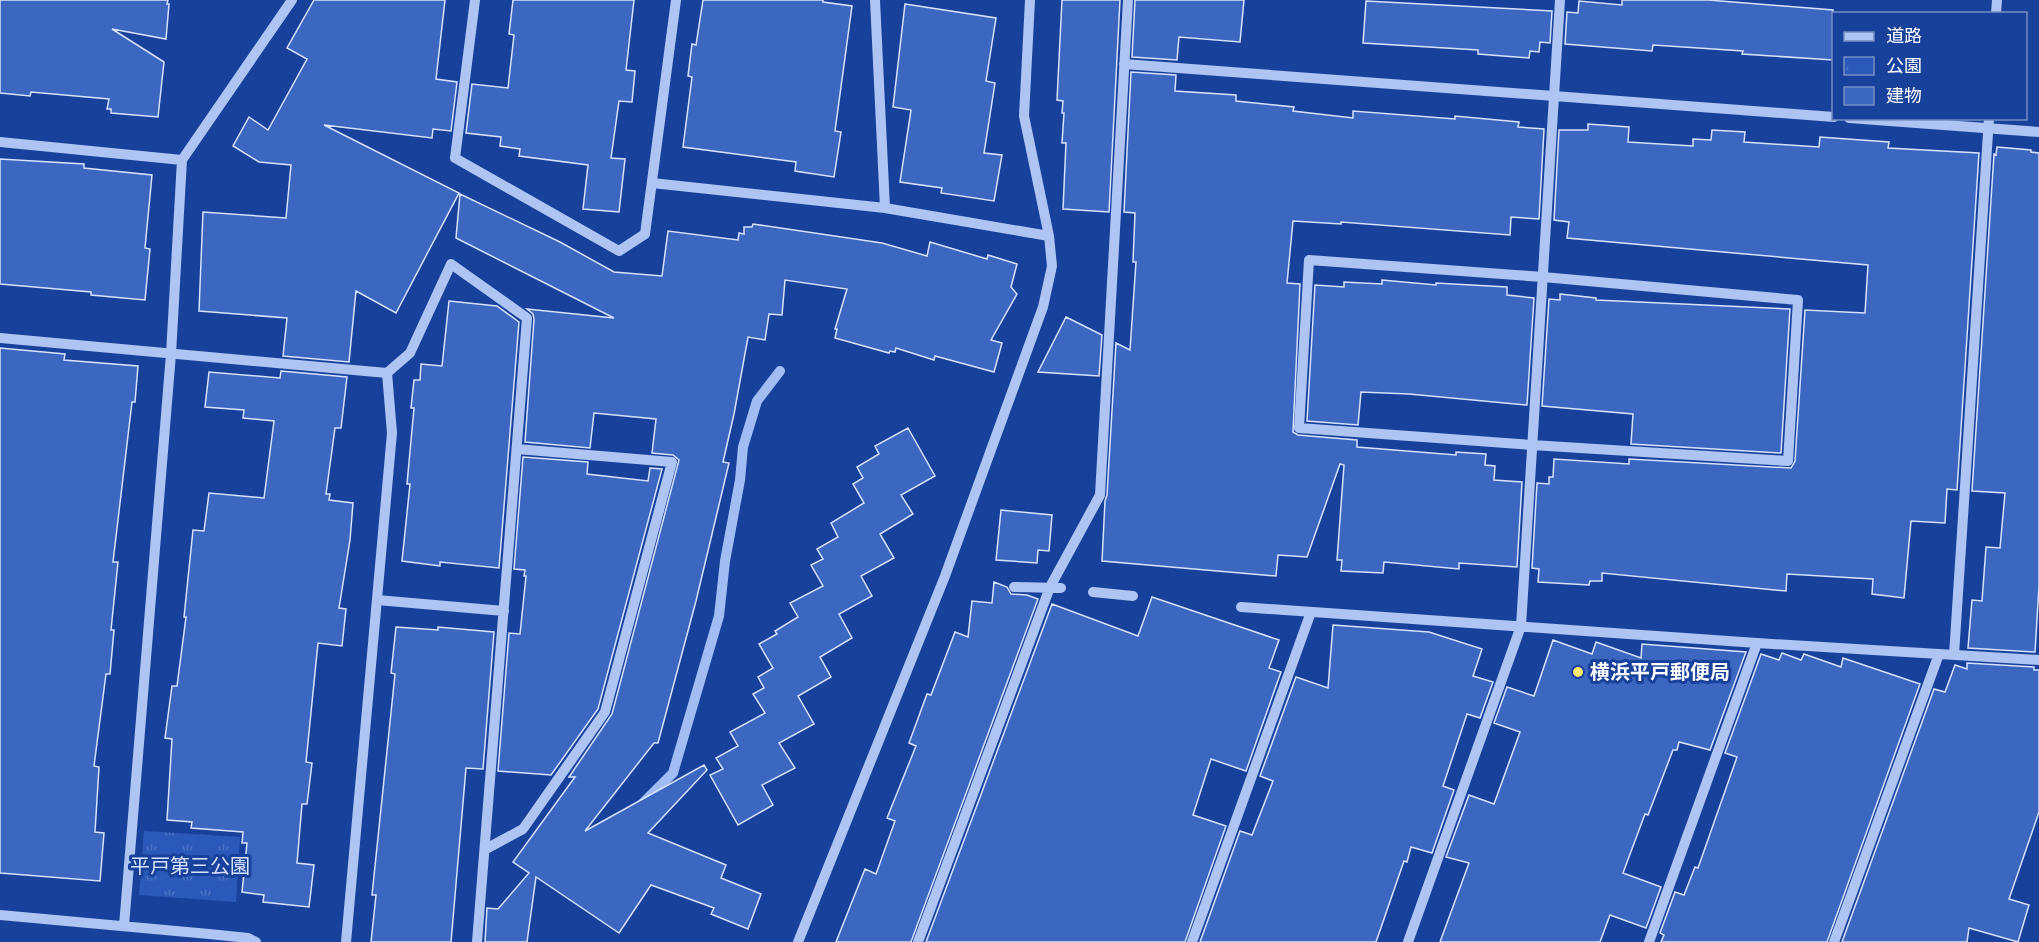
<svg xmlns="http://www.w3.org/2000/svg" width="2039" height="942" viewBox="0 0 2039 942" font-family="'PT Sans','Noto Sans JP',sans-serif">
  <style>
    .park { fill: url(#park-tufts) }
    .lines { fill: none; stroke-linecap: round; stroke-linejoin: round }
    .stream { stroke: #a1bdf4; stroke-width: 10 }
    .building { fill: #3c67c1; stroke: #d6e2fc; stroke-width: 1.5 }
    .minor { stroke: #aec4f2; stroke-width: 10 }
    .poi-dot { fill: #ffe86f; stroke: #18419b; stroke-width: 2 }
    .labels { text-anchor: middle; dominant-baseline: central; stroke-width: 6; stroke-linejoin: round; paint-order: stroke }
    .poi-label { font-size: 20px; font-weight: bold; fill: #fff; stroke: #18419b; text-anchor: start }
    .park-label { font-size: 20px; fill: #d6e2fc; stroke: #18419b }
  </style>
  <defs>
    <pattern id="park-tufts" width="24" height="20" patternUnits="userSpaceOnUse" patternTransform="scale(1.5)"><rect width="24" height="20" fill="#2b59b9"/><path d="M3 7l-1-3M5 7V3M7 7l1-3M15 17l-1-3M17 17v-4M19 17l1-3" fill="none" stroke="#4b72c4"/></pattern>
  </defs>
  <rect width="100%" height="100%" fill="#18419b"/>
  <!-- park -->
  <path class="park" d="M144 831 240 837 236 902 139 895Z"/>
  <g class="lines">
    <!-- stream -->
    <path class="stream" d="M642 804 673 773 719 616 725 561 740 480 743 447 757 401 780 371"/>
  </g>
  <!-- building -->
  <path class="building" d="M0 0H168L167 4H169L166 39 112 29 164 62 158 117 111 113V109H107L109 99 31 92 30 96 0 93Z
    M314 0H445L436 79 457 82 451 131 433 129 432 138 324 125 459 193 396 313 356 291 349 362 283 356 287 318 199 311 203 212 286 218 291 165 259 162 233 146 249 117 268 130 307 59 287 48Z
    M513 0H634L626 70 635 71 632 102 619 101 611 158 625 159 619 212 583 209 588 165 519 156 520 149 500 146 501 137 466 133 472 84 508 88 514 35 509 34Z
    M703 0H823V2L852 6 835 131 841 132 834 177 795 171 796 162 683 147 692 77 688 76 692 44 696 45Z
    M1062 0H1120L1109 212 1063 209 1066 143H1062L1064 113H1062L1063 101 1057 100Z
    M1135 0H1244L1240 42 1179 37 1177 60 1132 57Z
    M1622 0H1708L1833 10V60L1742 54 1743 51 1653 45 1652 51 1565 44 1567 12 1578 13 1579 1 1622 5Z
    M1366 1 1552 11 1550 43 1540 42 1539 52 1530 51 1529 58 1478 54V50L1363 43Z
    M905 4 996 18 986 81 995 83 984 153 1002 155 994 201 941 193 942 188 900 182 911 110 893 107Z
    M1131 72 1176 75 1175 91 1236 95V101L1294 107 1293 111 1353 118V111L1455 119V116L1519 122 1518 127 1544 129 1539 219 1511 217 1510 235 1341 222V224L1293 221 1287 283 1300 284 1293 432 1298 435 1357 440V447L1456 455V452L1486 454 1485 465 1495 466 1494 480 1522 482 1517 567 1459 563V569L1384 562 1383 573 1341 571 1342 560H1337L1344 465 1340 464 1307 557 1278 555 1276 576 1102 561 1105 501 1107 495 1116 343 1130 350 1136 262H1133L1135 213 1124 212Z
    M1588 124 1629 127 1628 142 1693 146V139L1711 140 1712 130 1745 132 1744 142 1819 147 1820 137 1889 142 1888 148 1979 153 1957 490 1947 489 1945 523 1911 521 1904 598 1872 594 1873 579 1787 574 1786 591 1602 573V581H1590L1589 585 1538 582 1539 569 1532 568 1537 483 1549 484V477H1553L1554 459 1629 464V459L1791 468 1795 461 1805 310 1865 313 1868 265 1567 238 1569 222 1554 220 1559 130H1588Z
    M1997 147 2031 150V152L2039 153V586L2035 652 1968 648 1972 600 1982 601 1986 547 2000 548 2005 493 1972 491 1994 154 1996 155Z
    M0 159 84 164V168L152 175 145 248 150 249 145 300 91 295V292L0 284Z
    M460 194 560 242 614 272 662 276 668 231 738 240 739 233 744 234V227H752L753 224 882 243 927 256 930 242 987 259 988 255 1017 264 1011 287 1017 294 991 340 1002 343 994 372 935 356 934 360 896 348 895 352 890 351 889 353 835 338 837 329H835L847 289 785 280 782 315 769 314 765 340 748 337 734 414 723 462 729 463 696 601 658 743H654L585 831 704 765 707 770 648 833 726 865 721 878 761 894 748 929 711 914 714 908 651 885 619 933 536 877 527 942H485L487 908 498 909 529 873 513 862 575 777H569L612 714 679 460 673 455 652 453 656 419 594 413 590 448 525 442 534 319 533 314 527 309 614 318 456 238Z
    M1382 280 1436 285V283L1507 287V295L1534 298 1527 405 1409 394 1361 392 1358 425 1307 421 1315 285 1344 287V282L1382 284Z
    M1560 294 1596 298V300L1790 309 1781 453 1631 444 1633 414 1542 406 1549 299 1560 300Z
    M449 301 497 306 519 322 499 568 440 562V566L402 561 410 484H407L414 408H411L414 380H420L421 364 442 366Z
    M1066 317 1102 335 1099 376 1038 372Z
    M0 348 65 354 64 360 138 366 135 402H132L113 562H118L111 630H114L110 674H106L94 766 99 767 95 832 104 833 100 881 0 873Z
    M281 371 347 377 341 428H335L326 494H330L329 500 353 503 350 540 339 608 346 609 342 646 318 643 306 762 312 763 307 804H302L297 863 314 865 309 907 263 902 264 895 242 892 247 843H242L243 832 191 828 192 822 167 820 172 739 165 738 172 686H177L186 617H184L193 530 204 531 209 493 264 498 274 421 243 418 244 410 205 407 209 372 280 378Z
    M908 428 935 476 901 495 913 514 880 534 894 558 861 576 872 596 839 614 852 638 820 657 831 677 798 696 814 724 779 743 795 768 762 785 773 805 738 825 710 775 723 769 716 758 738 746 730 732 765 713 753 694 764 688 758 677 773 668 759 644 777 634 775 631 798 617 790 603 823 586 811 565 823 559 817 549 838 537 831 523 864 503 853 484 863 478 857 467 879 454 875 446Z
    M523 457 588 462 587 474 648 481 650 468 662 469 598 709 551 775 498 771 509 633 520 634 526 576H524L525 570 514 569Z
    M1001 510 1052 515 1049 551 1038 550 1037 563 996 560Z
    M994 582 1007 587 1011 594 1027 595 1038 599 911 942H836L865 869 876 874 895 821 887 818 916 746 909 743 927 694 931 695 955 632 968 637 972 601 992 603Z
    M1152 597 1279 640 1269 668 1281 672 1246 771 1211 759 1193 815 1226 826 1185 942H926L1052 604 1138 636Z
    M1333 625 1429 632 1482 649 1473 676 1493 682 1480 718 1467 714 1443 786 1454 790 1432 853 1411 847 1407 862 1404 861 1376 942H1200L1240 831 1252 835 1273 781 1260 776 1296 677 1328 688Z
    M396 627 438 630V627L494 632 483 769 466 768 451 942H371L376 895H372L395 674 391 673Z
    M1553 640 1592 654 1596 642 1641 658 1642 644 1746 652 1710 750 1679 742 1677 750H1673L1648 815 1645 814 1623 873 1661 887 1646 928 1610 915 1600 942H1440L1469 863 1446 857 1469 795 1494 804 1520 732 1494 723 1507 687 1534 696Z
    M1782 653 1801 660 1804 654 1841 667 1843 658 1920 684 1827 942H1661L1664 935 1660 933 1675 892 1684 895 1695 867 1698 868 1737 757 1725 753 1761 654 1779 660Z
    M1967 663 2034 667V670H2039V812L2009 899 2029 905 2018 942 1969 928 1967 942H1842L1934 689 1945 692 1955 665 1967 669Z"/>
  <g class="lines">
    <!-- minor -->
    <path class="minor" d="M475 0 455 158 619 251 645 234 676 0
      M875 0 885 208
      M1996 14 1997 0
      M1124 64 1834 117
      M1849 118 2039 132
      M0 142 182 160
      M652 183 885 208 1049 236
      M1309 260 1543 277 1798 300 1788 461 1532 445 1299 428Z
      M0 338 387 373 410 353 451 264 527 318 477 942
      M1014 587 1061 588
      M1093 592 1133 596
      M377 600 504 611
      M1241 607 1757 643 2039 660
      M1954 655 1989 118
      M486 849 523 829 605 712 672 462 517 449
      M0 915 209 934 248 938 256 942
      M124 926 171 354 182 160 292 0
      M346 942 392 433 387 373
      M798 942 945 576 1043 307 1052 266 1049 236 1024 116 1030 0
      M918 942 1050 587 1100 495 1128 0
      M1192 942 1311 612
      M1408 942 1521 626 1560 0
      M1649 942 1757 643
      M1834 942 1939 654"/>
  </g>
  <!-- markers -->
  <circle class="poi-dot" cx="1578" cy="672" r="6"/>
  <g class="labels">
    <!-- poi labels -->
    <g class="poi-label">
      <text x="1590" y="672">横浜平戸郵便局</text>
    </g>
    <!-- park labels -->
    <g class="park-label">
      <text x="190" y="866">平戸第三公園</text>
    </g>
  </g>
  <!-- legend -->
  <rect x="1832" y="12" width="195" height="108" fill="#18419b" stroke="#748dc3" stroke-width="1.5"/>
  <rect x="1844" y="32" width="30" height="9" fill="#aec4f2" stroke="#748dc3" stroke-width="1.5"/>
  <text x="1886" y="42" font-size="18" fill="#ffffff">道路</text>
  <rect x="1844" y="57" width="30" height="18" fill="url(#park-tufts)" stroke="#748dc3" stroke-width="1.5"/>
  <text x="1886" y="72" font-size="18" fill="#ffffff">公園</text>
  <rect x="1844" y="87" width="30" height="18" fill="#3c67c1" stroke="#748dc3" stroke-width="1.5"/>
  <text x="1886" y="102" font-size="18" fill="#ffffff">建物</text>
</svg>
